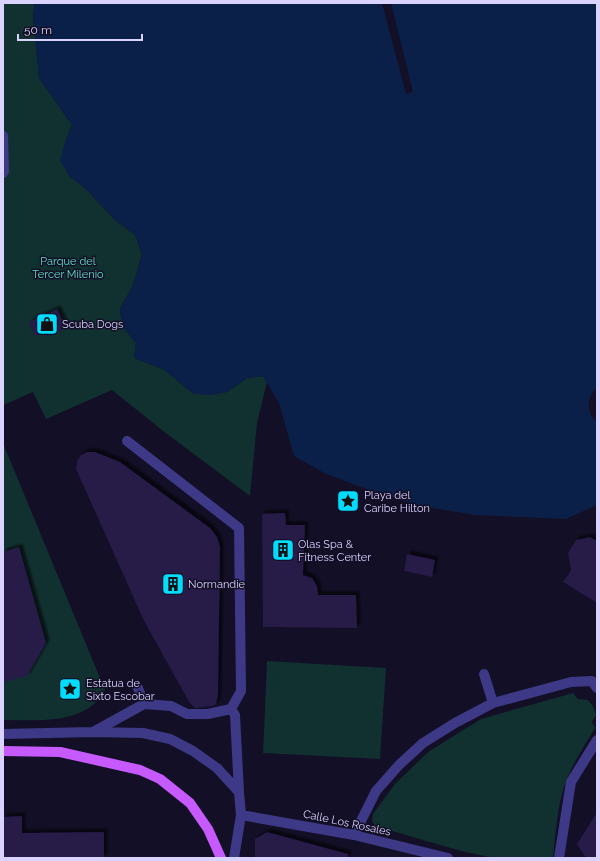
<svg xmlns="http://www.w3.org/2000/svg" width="600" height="861" viewBox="0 0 600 861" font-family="Raleway,sans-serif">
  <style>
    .green { fill: #113030 }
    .water { fill: #0b2048 }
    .building { fill: #251a47; filter: url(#shadow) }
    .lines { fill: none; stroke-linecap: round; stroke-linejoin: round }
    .minor { stroke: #3e3986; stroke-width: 10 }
    .major { stroke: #c75aff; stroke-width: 10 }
    .labels { text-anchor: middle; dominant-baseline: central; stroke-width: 3; stroke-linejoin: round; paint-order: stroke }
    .park-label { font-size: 11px; fill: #5de2c5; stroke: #130f26 }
    .poi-label { font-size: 11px; fill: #dad3ff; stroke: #130f26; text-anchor: start }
    .street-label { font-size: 11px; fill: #dad3ff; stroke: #130f26 }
  </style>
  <defs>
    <filter id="shadow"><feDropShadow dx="3.5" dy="-3.5" stdDeviation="1" flood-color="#0009"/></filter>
  </defs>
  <rect width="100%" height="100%" fill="#130f26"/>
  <!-- green -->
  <path class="green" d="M3 3H35L33 15 39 78 72 125 66 139 69 176 84 187 115 220 135 235 142 254 133 285 120 309 122 326 136 343 134 358 163 369 194 394 227 392 247 378 263 376 267 382 257 423 250 496 167 434 112 390 46 419 33 392 3 405Z
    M3 443 105 690C102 695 98 701 93 705 68 724 33 720 3 720Z
    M267 661 386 668 380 759 263 753Z
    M573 693 578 699 588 700 593 706 596 715 592 722 595 728C585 745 574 761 567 779 557 803 556 832 553 858H494L461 851 375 826 372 821 373 814 395 784 428 752 481 719Z"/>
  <!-- water -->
  <path class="water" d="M35 3H382L406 94 413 92 391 3H597V388C586 397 586 413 597 422V505L566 519 475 515 421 506 374 492 324 473 294 456 279 403 263 376 247 378 227 392 210 395 194 394 163 369 134 358 136 343 122 326 120 309 133 285 142 254 135 235 115 220 84 187 69 176 60 160 66 139 72 125 39 78 33 15Z"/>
  <!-- building -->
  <path class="building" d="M57 309 66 328 47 337 45 332 35 336 29 322Z
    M87 452H95L120 462 210 528 217 537 220 547 218 695 216 704 213 706 195 708 189 702 144 621 76 469 77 461 81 455Z
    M285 513 286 525H305L303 575 312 578 317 586 318 595H356L357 628 263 627 262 514Z
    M590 537 597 541V603L563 582 571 570 568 553 576 540Z
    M19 547 46 643 27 676 3 682V552Z
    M407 554 435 560 432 577 404 571Z
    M597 812V858H586L577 844Z
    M22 816V833L104 832V858H3V817Z
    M267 832 348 854 347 858H255V839Z"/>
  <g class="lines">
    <!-- minor -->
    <path class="minor" d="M3 136 4 171 3 173
      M127 441 239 528 241 691 231 709
      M484 674 493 703
      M138 688 144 704
      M231 709 235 715 239 792
      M95 731 144 704 171 706 187 714H208L231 709
      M3 734 93 732 143 733 170 739 193 751 217 768 239 792 241 815 234 858
      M241 815 354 835 448 858
      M354 835 376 791 399 765 423 743 455 723 493 703 571 682 592 681 597 688
      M559 858 571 782 597 740"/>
    <!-- major -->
    <path class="major" d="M3 751 60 752 140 770 160 779 190 803 208 829 221 858"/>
  </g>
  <!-- icons -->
  <defs>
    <g id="shop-square" transform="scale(1.15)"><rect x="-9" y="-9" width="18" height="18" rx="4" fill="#00dcfe" stroke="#130f26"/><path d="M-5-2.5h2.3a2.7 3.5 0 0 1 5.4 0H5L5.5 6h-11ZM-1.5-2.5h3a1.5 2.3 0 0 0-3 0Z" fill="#111"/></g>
    <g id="sight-square" transform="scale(1.15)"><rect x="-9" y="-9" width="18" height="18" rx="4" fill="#00dcfe" stroke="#130f26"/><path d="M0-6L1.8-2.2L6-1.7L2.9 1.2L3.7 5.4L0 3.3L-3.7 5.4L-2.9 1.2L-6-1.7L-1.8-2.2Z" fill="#111"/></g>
    <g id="building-square" transform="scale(1.15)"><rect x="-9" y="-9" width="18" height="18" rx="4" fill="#00dcfe" stroke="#130f26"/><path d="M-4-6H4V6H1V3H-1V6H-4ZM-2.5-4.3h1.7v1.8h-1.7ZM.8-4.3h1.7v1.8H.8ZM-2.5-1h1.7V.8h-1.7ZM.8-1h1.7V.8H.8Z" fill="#111"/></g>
  </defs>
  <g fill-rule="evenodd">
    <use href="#shop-square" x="47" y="324"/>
    <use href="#sight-square" x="348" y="501"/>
    <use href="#building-square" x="283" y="550"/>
    <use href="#building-square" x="173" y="584"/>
    <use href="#sight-square" x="70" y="689"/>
  </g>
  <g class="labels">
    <!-- park labels -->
    <g class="park-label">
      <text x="68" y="261">Parque del<tspan x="68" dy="13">Tercer Milenio</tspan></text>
    </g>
    <!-- poi labels -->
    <g class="poi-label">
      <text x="62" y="324">Scuba Dogs</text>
      <text x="364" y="495">Playa del<tspan x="364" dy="13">Caribe Hilton</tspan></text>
      <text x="298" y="544">Olas Spa &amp;<tspan x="298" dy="13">Fitness Center</tspan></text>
      <text x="188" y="584">Normandie</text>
      <text x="86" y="683">Estatua de<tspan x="86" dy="13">Sixto Escobar</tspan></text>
    </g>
    <!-- street labels -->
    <g class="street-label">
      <text transform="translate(347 823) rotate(12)">Calle Los Rosales</text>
    </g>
  </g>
  <!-- border -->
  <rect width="600" height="861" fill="none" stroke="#dad3ff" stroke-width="8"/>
  <!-- scale -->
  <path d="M18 34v6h124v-6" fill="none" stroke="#dad3ff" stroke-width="2"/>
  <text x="24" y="34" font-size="12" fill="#dad3ff" stroke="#130f26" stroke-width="3" paint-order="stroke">50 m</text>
</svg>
